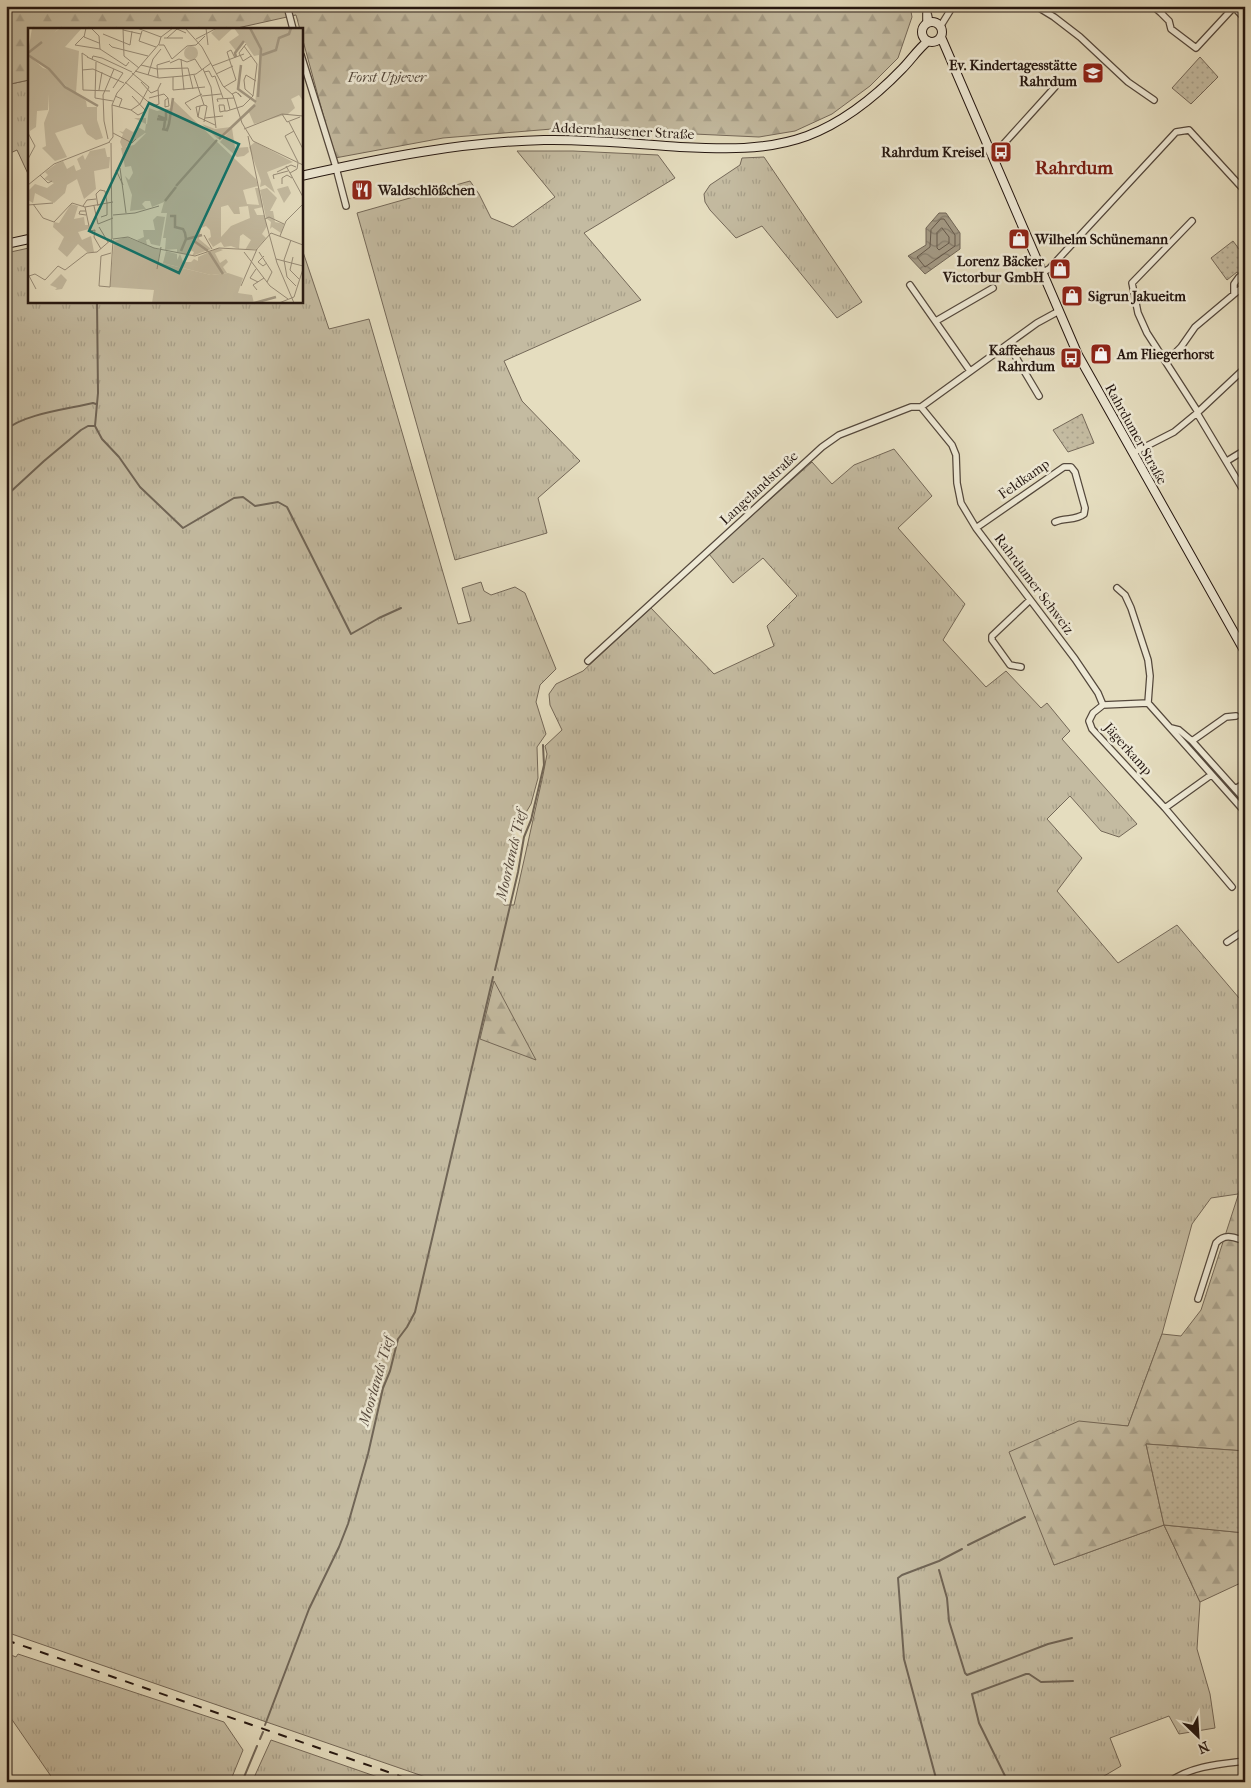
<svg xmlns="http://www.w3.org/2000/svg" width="1251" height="1788" viewBox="0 0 1251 1788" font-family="'IM FELL French Canon',serif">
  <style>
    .grass { fill: url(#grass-tufts); stroke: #746858 }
    .forest { fill: url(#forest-firs); stroke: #746858 }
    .park { fill: url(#park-dots); stroke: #746858 }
    .water { fill: url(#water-waves); stroke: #706556 }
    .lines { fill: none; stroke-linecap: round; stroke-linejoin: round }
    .shore { stroke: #64584a; stroke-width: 1 }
    .stream { stroke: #706556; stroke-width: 2 }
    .street-casing { stroke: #54483c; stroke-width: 8 }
    .secondary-casing { stroke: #241610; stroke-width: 10 }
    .street { stroke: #eee9d5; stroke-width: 5.5 }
    .secondary { stroke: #eee9d5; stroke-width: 8 }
    .rail { stroke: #241610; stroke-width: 2; stroke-dasharray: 9 9; stroke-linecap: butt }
    .labels { text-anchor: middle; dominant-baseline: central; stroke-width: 5; stroke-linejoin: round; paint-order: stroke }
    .poi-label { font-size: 14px; font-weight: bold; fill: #241610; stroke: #eee9d5; text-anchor: end }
    .park-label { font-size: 14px; font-style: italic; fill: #54483c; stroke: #eee9d5 }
    .street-label { font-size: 14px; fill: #241610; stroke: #eee9d5 }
    .water-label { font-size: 15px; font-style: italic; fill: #574a3e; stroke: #eee9d5 }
    .district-label { font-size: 19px; font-weight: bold; fill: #7a1f14; stroke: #eee9d5 }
    .inset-river { fill: none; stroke: #a39984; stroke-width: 2.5 }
    .inset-road { fill: none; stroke: #988d79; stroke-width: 1 }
    .view { fill: #0f766e; fill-opacity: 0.15; stroke: #0f766e; stroke-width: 2.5 }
    .inset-edge { fill: none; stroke: #241610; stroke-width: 2.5 }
  </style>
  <defs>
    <pattern id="grass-tufts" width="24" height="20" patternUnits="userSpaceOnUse" patternTransform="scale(1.25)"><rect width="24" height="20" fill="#c4bba1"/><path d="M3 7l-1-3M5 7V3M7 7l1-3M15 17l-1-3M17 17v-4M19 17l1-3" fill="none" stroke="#a8a08a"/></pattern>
    <pattern id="forest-firs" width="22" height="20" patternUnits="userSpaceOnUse" patternTransform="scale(1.25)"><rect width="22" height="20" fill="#c4bba1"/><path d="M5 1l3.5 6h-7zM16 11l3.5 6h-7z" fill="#a8a08a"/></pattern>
    <pattern id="park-dots" width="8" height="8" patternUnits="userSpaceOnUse" patternTransform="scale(1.25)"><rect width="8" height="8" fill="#c4bba1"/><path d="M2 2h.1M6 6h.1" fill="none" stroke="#a8a08a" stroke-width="1.8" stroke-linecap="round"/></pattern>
    <pattern id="water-waves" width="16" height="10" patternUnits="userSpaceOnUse" patternTransform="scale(1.25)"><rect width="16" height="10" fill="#a39984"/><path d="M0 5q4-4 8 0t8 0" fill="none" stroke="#857c6b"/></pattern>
  </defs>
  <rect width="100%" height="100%" fill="#e5ddbf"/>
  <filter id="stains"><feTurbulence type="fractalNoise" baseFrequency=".004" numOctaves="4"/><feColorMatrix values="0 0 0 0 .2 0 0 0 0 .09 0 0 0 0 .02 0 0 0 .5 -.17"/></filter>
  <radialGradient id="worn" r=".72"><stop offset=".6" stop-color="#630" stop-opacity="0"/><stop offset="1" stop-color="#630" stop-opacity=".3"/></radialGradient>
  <!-- grass -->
  <path class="grass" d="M29 80V176L17 150 6 155V85Z
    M517 151H573L658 155 675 178 584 233 641 300 504 361 522 401 580 461 538 498 547 533 455 560 357 213 470 181 479 194 491 218 513 227 555 197Z
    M764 157 862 302 837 318 762 226 736 238 710 210 705 202 704 194 710 185 740 165 742 158Z
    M301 246 329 329 369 319 458 624 471 621 462 588 481 582 484 591 491 595 515 587 525 593 556 669 540 685 536 702 546 734 537 747 538 778 531 804 514 833 504 905H514L543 775 547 754 545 746 562 730 550 705 549 694 556 684 583 671 651 608 714 674 774 646 767 626 797 596 763 558 733 583 709 554 812 462 832 484 854 465 894 449 932 496 898 528 965 604 943 640 986 687 1006 671 1041 708 1047 703 1070 731 1062 739 1137 824 1119 837 1101 831 1070 796 1047 819 1082 858 1057 891 1118 963 1177 925 1245 1005V1174L1238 1194 1211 1198 1192 1224 1162 1334 1128 1426 1079 1422 1054 1565 1164 1525 1200 1602 1197 1649 1210 1694 1215 1728 1179 1734 1169 1716 1110 1738 1121 1766 1094 1782H440L6 1632V253L29 248V301H301Z
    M6 1653 16 1657 18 1654 224 1722 243 1750 230 1782H55L6 1711Z
    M271 1740 392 1782H252Z"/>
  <!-- forest -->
  <path class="forest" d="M6 6H910L912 17 898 58 870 86 832 114 795 131 759 137 564 128 443 138 335 158 296 15 233 29H29V80L6 85Z
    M494 981 536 1060 480 1039Z
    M1245 1174V1451L1146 1444 1164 1525 1245 1533V1581L1200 1602 1164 1525 1054 1565 1009 1452 1079 1421 1128 1426 1162 1334 1181 1336 1201 1310Z"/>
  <!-- park -->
  <path class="park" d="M1200 57 1218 77 1191 104 1172 88Z
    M1233 241 1245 257V276L1237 272 1227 280 1211 258Z
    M1082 414 1094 443 1068 452 1053 430Z
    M1146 1444 1245 1451V1533L1164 1525Z"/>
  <!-- water -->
  <path class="water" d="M939 213H946L960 233V249L925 274 908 256 926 245V228Z"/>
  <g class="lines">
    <!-- shore -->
    <path class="shore" d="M941 219H944L955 235V246L925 267 917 257 930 247 931 230Z
      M942 228 949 237V243L939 250 937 248V233Z"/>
    <!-- stream -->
    <path class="stream" d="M97 301 98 393 95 426 102 439 119 457 140 487 183 528 234 498 243 497 255 506 278 502 287 507 351 634 379 618 401 608
      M6 430C23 414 69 409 93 403L96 404
      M6 496 44 461 81 430 88 426H95
      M495 970 518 872 524 837 531 820 544 765 543 745
      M968 1545 1025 1517
      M939 1570 947 1598 949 1621 965 1673 967 1675 1048 1644 1072 1638
      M265 1725 309 1609 339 1547 348 1524 368 1454 383 1388 390 1371 398 1339 407 1327 415 1312 493 977
      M260 1739 263 1732
      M242 1782 257 1746
      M937 1782 904 1659 898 1578 902 1575 939 1561 962 1549
      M1008 1782 979 1723 972 1694 1026 1674H1029L1041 1682 1073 1681"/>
    <!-- street casing -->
    <g class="street-casing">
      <path id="street" d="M287 6 293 29
        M926 6 930 22
        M1036 6 1054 17 1080 37 1128 82 1154 100
        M1153 6 1161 13
        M1166 6 1161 13 1169 21 1171 29 1196 48 1234 7 1245 19
        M926 13V24
        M940 27 953 6
        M301 55 335 164 346 206
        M991 152 999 149 1055 87
        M1192 221 1132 283 1138 313 1147 333 1198 412
        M1043 272 1049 269 1176 132 1189 130 1245 191
        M910 285 970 371
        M1234 294V284L1239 277 1245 278
        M936 321 993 288
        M1008 344 1039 396
        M1166 362 1181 347 1195 327 1245 285
        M921 407 952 445 956 455 957 483 961 503 976 528 1075 659 1098 693 1103 705
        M1197 413 1245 493
        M1133 453 1174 432 1197 413 1245 368
        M1227 461 1245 450
        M976 528 1064 467H1071L1075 472 1085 508 1084 514C1075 521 1065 517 1055 522
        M1117 588 1125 595 1131 608 1148 660 1150 676 1148 703
        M588 661 822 447 839 435 911 407H921L1037 323 1059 311
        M1021 667 1010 665 992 640V636L1030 600
        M1103 705 1093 713 1089 721 1092 729 1165 808 1232 887
        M1103 705 1148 703 1245 812
        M1171 728 1179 730 1192 741 1245 800
        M1192 741 1226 717 1236 716
        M1235 789 1245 783
        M1165 808 1211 775
        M1227 942 1245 930
        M1198 1299 1216 1243C1225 1233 1233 1237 1245 1241
        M1245 1622 1243 1628 1245 1682
        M1169 1782C1191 1766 1219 1764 1245 1761"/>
    </g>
    <!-- secondary casing -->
    <g class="secondary-casing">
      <path id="secondary" d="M922 32a10 10 0 1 1 20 0a10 10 0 1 1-20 0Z
        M941 37 1078 355 1245 652
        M301 176C381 158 461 142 544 140 589 139 635 144 680 147 723 149 766 151 807 136 844 122 875 97 902 69 911 60 918 49 928 41
        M6 244 29 239"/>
    </g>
    <!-- street -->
    <use href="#street" class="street"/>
    <!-- secondary -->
    <use href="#secondary" class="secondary"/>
    <!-- rail -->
    <path class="rail" d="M6 1640 417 1782"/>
  </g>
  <!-- icons -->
  <defs>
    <g id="school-square" transform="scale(1.125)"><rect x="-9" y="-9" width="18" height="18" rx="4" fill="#8f2418" stroke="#eee9d5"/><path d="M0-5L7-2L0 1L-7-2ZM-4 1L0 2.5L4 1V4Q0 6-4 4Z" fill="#fff"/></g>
    <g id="bus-square" transform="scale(1.125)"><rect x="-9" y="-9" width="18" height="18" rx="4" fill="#8f2418" stroke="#eee9d5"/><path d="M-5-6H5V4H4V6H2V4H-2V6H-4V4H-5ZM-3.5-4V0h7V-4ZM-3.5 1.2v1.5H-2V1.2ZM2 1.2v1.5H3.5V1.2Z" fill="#fff"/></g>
    <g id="restaurant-square" transform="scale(1.125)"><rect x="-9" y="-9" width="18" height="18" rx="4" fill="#8f2418" stroke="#eee9d5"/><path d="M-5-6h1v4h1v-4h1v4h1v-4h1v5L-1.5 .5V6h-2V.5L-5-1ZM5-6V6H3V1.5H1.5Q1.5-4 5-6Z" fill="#fff"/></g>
    <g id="shop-square" transform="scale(1.125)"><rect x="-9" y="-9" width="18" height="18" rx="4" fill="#8f2418" stroke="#eee9d5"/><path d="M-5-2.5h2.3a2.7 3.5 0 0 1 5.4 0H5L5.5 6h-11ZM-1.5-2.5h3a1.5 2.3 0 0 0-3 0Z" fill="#fff"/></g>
  </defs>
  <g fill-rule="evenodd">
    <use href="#school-square" x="1093" y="73"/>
    <use href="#bus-square" x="1001" y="152"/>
    <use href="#restaurant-square" x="362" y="190"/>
    <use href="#shop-square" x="1019" y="239"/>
    <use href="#shop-square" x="1060" y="269"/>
    <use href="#shop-square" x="1072" y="296"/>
    <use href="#shop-square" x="1101" y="354"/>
    <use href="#bus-square" x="1071" y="358"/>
  </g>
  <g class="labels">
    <!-- poi labels -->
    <g class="poi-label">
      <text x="1077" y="65">Ev. Kindertagesstätte<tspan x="1077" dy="16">Rahrdum</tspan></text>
      <text x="985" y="152">Rahrdum Kreisel</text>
      <text x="378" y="190" text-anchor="start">Waldschlößchen</text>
      <text x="1035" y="239" text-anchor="start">Wilhelm Schünemann</text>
      <text x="1044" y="261">Lorenz Bäcker<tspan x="1044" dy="16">Victorbur GmbH</tspan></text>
      <text x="1088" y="296" text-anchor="start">Sigrun Jakueitm</text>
      <text x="1055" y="350">Kaffeehaus<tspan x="1055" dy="16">Rahrdum</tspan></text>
      <text x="1117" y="354" text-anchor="start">Am Fliegerhorst</text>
    </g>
    <!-- park labels -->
    <g class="park-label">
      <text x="387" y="77">Forst Upjever</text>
    </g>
    <!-- street labels -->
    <g class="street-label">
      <text transform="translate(623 131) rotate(3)">Addernhausener Straße</text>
      <text transform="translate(1136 434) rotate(61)">Rahrdumer Straße</text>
      <text transform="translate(1024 479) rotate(-35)">Feldkamp</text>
      <text transform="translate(759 488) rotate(-43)">Langelandstraße</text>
      <text transform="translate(1034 584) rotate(53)">Rahrdumer Schweiz</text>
      <text transform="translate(1128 749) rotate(48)">Jägerkamp</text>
    </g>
    <!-- water labels -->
    <g class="water-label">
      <text transform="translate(511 855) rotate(-77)">Moorlands Tief</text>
      <text transform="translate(376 1381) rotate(-74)">Moorlands Tief</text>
    </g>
    <!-- district labels -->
    <g class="district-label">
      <text x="1074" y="168">Rahrdum</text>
    </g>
  </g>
  <!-- overview -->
  <g transform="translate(28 28)">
    <rect width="275" height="275" fill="#e5ddbf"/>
    <path d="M4 0H31L26 5 32 0H54L37 19 51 23 48 65 58 73 59 79H69V92L75 110 68 112 59 106 54 96 27 105 39 129 27 133 14 120 18 118 16 95 21 82 20 66 28 53 20 66V82L9 83 8 99 2 103 0 27 15 40 21 42 35 57 40 60 21 41 0 26 14 14 0 24ZM189 0 196 1 205 0 191 13 183 5ZM206 0H275V73L271 67 263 71 267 80 260 86 226 96 220 82 227 75 232 33 231 27 226 28 216 13 208 23 201 14 211 7ZM145 72 228 151 230 158 215 162 219 176 231 177 227 160H231L235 179 226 181 229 187H236L239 198 234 206 238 210 228 221 217 222 223 212 215 206 212 208 211 221 203 218 196 219 193 214 185 219 180 211 183 209 182 202 178 198 173 200 171 211 183 221 164 228 166 224 162 222 160 227 149 224V221L137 222 138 210H135L139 185H133L136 174 124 179 122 173H117L114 176 118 181 102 183 104 167 97 148 101 152 105 145 103 138 97 139 93 120 106 117 118 105 121 80 129 83 144 80ZM200 177 206 186H212L211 179 220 178 222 190 203 198 193 209V179ZM174 96 187 101 203 99 190 111ZM204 100 207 120 220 119 221 124 216 128 209 129 192 114ZM227 114 265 134 239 144 247 165 237 157 232 159 233 153 221 119ZM77 120 79 129H82L81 140 66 143 68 161 56 171 49 151 39 157 37 165 26 175 7 165 5 175 0 172V163L7 156 19 160 26 155 16 151 20 147 17 144 28 136 35 133 39 141 46 137 48 143 53 141 49 131 55 127 57 132 62 123ZM260 158 263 165 256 175 249 161ZM239 160 249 170 242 183H245L247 194 256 196 253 205 244 199 242 201 243 194 238 190 232 162ZM43 176 50 178 46 191 56 189 57 197H60L61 201 50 204 54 212 63 208 66 224H59L50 216 39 229 30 221 36 209 25 199 26 194 31 195ZM129 188 137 189 132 218 123 216 121 211 118 212 119 217 109 212 116 209 115 202H127L125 192ZM190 220 195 222 187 225 192 235 198 231 200 234 195 239 199 245 183 247 135 235 138 223 149 226V232L152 226 155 234H163L166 231 170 233V229Z" fill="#c4bba1" fill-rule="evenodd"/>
    <path d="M106 90H118V96L127 97V107L117 105 95 121 92 114 95 106 91 103 95 104 98 100 105 104 110 99 117 103 118 96ZM98 209 132 222 130 234 183 247 200 245 215 250 210 265 224 267 226 275H124L126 262 82 259 86 213ZM33 246 39 252 34 261 27 262 29 260 22 257Z" fill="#c4bba1"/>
    <path d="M156 25a7 7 0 1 1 14 0a7 7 0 1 1-14 0Z" fill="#c4bba1"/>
    <path class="inset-river" d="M222 0 233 21 230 69M0 25 14 14M0 27 21 41 37 59 70 78M234 27 248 22 251 10 261 6 263 0M208 29 207 25 216 13M213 37 210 61 228 74M130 88 138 91V82M129 91 137 92 136 100M134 101 139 102 141 96 145 70M191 111 227 77M148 158 189 112M137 173 148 159M142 188H147V199L155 201 157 205 158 211 153 223M159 211 174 207M166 213 180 223M181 224 195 246M226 275 248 269"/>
    <path class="inset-road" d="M58 0 56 9 71 15M63 0 71 8 72 21 98 38 101 34M95 0 96 28 111 40M109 0 133 9M157 0 174 19 195 58 205 67 214 95M178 0 180 17M95 2 113 6M114 3 111 13 128 19M75 6 102 17 104 3M56 8 47 17 72 21M136 10H155M139 10 149 1 158 5M168 11 189 0M81 16 84 19 120 28M218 16 211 25 215 33 223 28M131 17H136L144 31M159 18 168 17 177 8M59 29 95 45 85 60M60 29 54 25 55 62 82 63M64 31 65 28 74 30 104 44M144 31 159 18M153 31 156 62M68 34 67 70 85 73M142 35 151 31 159 34 167 31 174 42M113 37 129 41 160 40 165 61M184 38 216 26M175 41 183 59 188 100M54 42 65 41 96 55M107 43 131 50 155 48 168 46 183 35M176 44 181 43 184 49 187 48 195 70M188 46 205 38M120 47 125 31 133 21M166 47 176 77 179 78 176 94M145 49V62L177 59M130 50 129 37 142 33M97 54 125 78 131 76 130 61 133 55M113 54 123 65 130 62M196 59 208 52 199 24 203 22 207 30M71 62 74 44M204 66 208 64 213 68V69L210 65M87 68 94 71 91 79M174 68 193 66M225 68 217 61 216 52 218 47 228 53M121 70 136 66 140 70 137 72V79L141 78 140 70M199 70 202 82 215 78 225 68 229 36 216 18M190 74 189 71 206 70M84 77 103 82 112 76 121 59 104 45M172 78 170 89 168 79 176 77M103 82 110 87 118 83 104 68M163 82 157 75 174 66M197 83 196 77H191L192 84 196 83H199L202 82M254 86 259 94 272 89M170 89 187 97M177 90 195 88M261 94 275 121M214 95 225 113 275 137M216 101 254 86 275 88M266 103 257 108 270 134M0 105 7 118 0 131M85 105 104 115 108 111M220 108 237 191 249 235 266 275M80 111 76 93 75 67 86 41M81 114 85 109 84 77 89 65 131 16 133 9 145 0M83 115 84 211M258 138 262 145 269 141 270 135M92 140 98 185M88 142 95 157M249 144 263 137 268 139M262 145 275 169M12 147 20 155 24 153M246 151 245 147 260 143M254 156V150L259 147 264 150M0 157 26 136 82 114M5 176 15 190 26 194 44 175 57 179 85 174M0 177 25 175M55 178 59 172 68 171M66 178 70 196 85 190M70 178 68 166 72 162 77 163 79 175M57 179 62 203 67 202 66 209 73 221M58 183H52L51 186 58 187M85 187 107 185 131 178M73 189 79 187V175M237 191 241 189 256 196M71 199 80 214M243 205 275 217M176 207 184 221M252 208 258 193 275 176M85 211 100 209 126 220 167 228 191 220 228 222 243 205M216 224 242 258 260 271M231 224 244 244 239 254M83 225 73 228 71 258 82 259 85 212M236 228 230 234 235 238 239 235M265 229 262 242 271 251M248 231 275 238M256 232 259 249 268 258M256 232 263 212M129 241 133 219M228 241 222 250 230 254M0 246 8 261M1 248 7 246 17 252 30 238 37 242 59 225 69 224 84 211M213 258 229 221M229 262 225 257 236 250M251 275 266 269 275 241"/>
    <path class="view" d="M121 75 211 116 151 245 61 203Z"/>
    <rect width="275" height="275" class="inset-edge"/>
  </g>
  <!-- margin -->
  <rect width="1251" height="1788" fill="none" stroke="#e5ddbf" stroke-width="25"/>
  <rect x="8" y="8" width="1236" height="1773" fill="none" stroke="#241610" stroke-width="2.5"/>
  <rect x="12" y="12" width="1226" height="1763" fill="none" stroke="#241610"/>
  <!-- north arrow -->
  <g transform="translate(1198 1736) rotate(155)" stroke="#eee9d5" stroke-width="4" paint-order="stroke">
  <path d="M0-4L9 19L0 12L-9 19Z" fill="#241610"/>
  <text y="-8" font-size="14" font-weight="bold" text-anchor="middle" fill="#241610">N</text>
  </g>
  <rect width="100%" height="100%" filter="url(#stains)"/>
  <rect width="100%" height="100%" fill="url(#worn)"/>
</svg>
